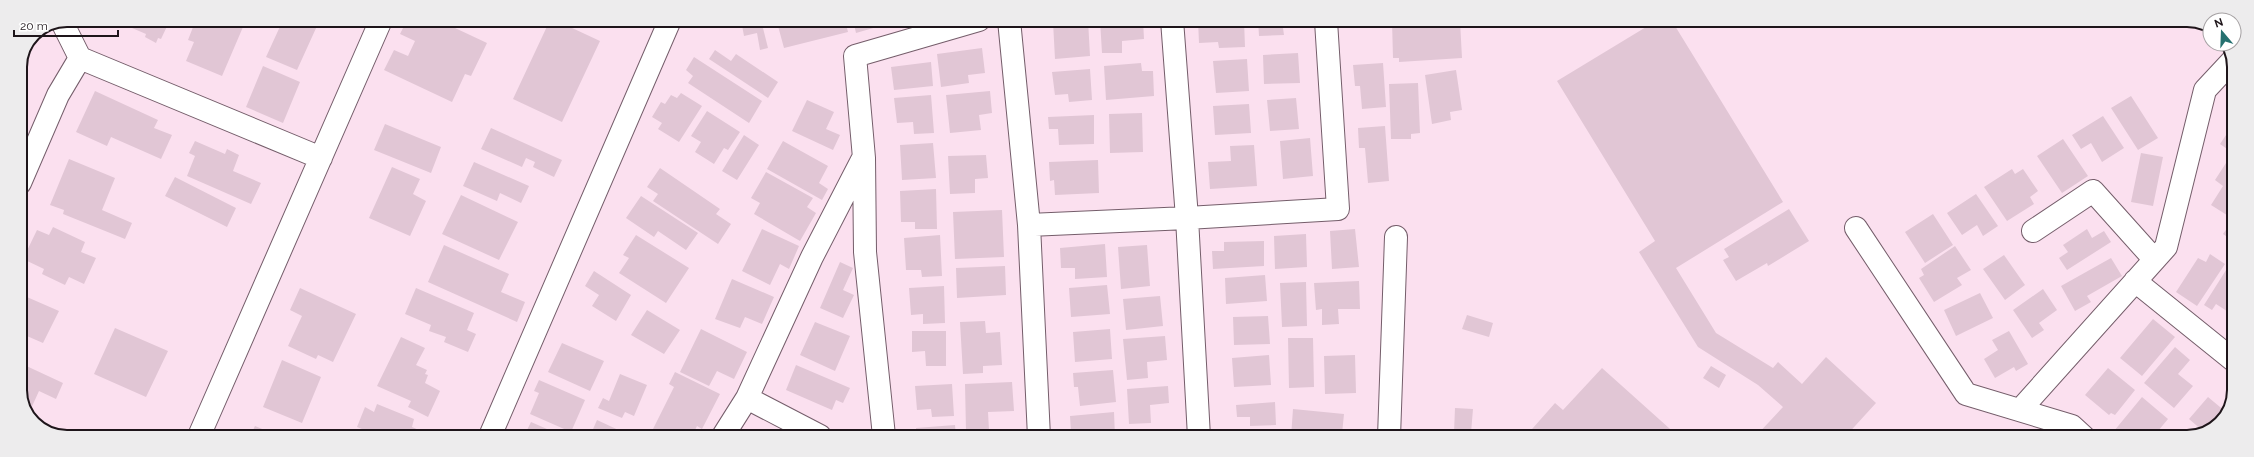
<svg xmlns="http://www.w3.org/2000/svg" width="2254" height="457" viewBox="0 0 2254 457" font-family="Raleway,sans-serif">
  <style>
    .building { fill: #e1c6d5 }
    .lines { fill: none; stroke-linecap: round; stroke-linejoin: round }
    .street-casing { stroke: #745d6a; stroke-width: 24 }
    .street { stroke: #fff; stroke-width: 22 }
    .rim { fill: none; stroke: #1e151a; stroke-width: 2 }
  </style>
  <rect width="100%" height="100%" fill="#fbe0ef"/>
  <!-- building -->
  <path class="building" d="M136 20H170L161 39 158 38 156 43 145 37 146 34 132 28Z
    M204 20H227L243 27 222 76 186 61 194 42 188 40 195 22 202 25Z
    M283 20H305L317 26 297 70 266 57Z
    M407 20H438L487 43 471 76 465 74 452 102 384 70 394 50 408 56 415 41 400 34Z
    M550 20H555L600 41 562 122 513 99Z
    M741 20H761L768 48 760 50 757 33 744 36Z
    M799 20H845L848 32 784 48 778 26Z
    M853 20H886L887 24 856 33Z
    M1088 20 1090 56 1055 59 1053 22Z
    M1100 20H1143L1144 39 1122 41V53H1102Z
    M1198 20H1244L1245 47 1219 48 1218 42 1199 43Z
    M1258 20 1302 21V26L1283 28 1284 35 1259 36Z
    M1392 21H1460L1462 58 1399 62V58H1393Z
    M1656 21H1672L1783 202 1676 268 1716 333 1773 368 1778 362 1802 384 1826 357 1876 403 1845 437H1755L1783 407 1758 385 1698 347 1639 252 1655 241 1557 81Z
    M982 48 985 73 968 75 969 83 941 87 937 54Z
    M715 50 731 61 736 54 778 82 768 98 709 59Z
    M1298 53 1300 83 1264 84 1263 55Z
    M694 57 762 101 749 123 688 83 693 76 686 70Z
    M1247 59 1249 91 1216 93 1213 61Z
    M931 62 933 86 894 90 891 67Z
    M1141 63 1142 71H1153L1154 96 1106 100 1104 66Z
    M1383 63 1386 107 1362 109 1360 86H1355L1353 65Z
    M263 66 300 82 283 123 246 107Z
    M1090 69 1092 100 1069 102 1068 94 1055 95 1052 72Z
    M1456 70 1462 110 1450 112 1451 120 1432 124 1425 75Z
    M1418 83 1420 133 1411 134V139H1391L1389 84Z
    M95 91 158 120 154 128 172 135 161 159 111 137 107 146 76 132Z
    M990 91 992 113 979 115 981 130 950 133 946 95Z
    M681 93 702 106 679 142 658 129 662 123 652 117 661 102 665 104 671 95 677 98Z
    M931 95 934 133 914 134 913 122 897 123 894 98Z
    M2131 96 2158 138 2138 150 2111 108Z
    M1296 98 1299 129 1270 131 1267 100Z
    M807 100 834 112 826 129 840 135 833 150 792 131Z
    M1249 104 1251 133 1215 135 1213 106Z
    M707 111 740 132 728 150 724 148 714 164 695 152 701 142 691 136Z
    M1142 113 1143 152 1110 153 1109 114Z
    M1094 115V144L1059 145 1058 129H1049L1048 117Z
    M2103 116 2124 148 2102 162 2091 143 2081 149 2072 135Z
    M2234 123 2233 153 2220 144Z
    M385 124 441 147 431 173 374 150Z
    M1385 126 1389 181 1368 183 1365 148H1359L1358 128Z
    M491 128 562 160 554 177 533 167 535 162 526 158 522 167 481 149Z
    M744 135 759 145 737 180 722 171Z
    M1310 138 1313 176 1283 179 1280 141Z
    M2063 139 2088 176 2062 193 2037 156Z
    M195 141 225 154 227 149 239 155 233 171 261 183 251 204 187 176 195 156 189 153Z
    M783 141 828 166 819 183 828 189 822 200 767 169Z
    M933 143 936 178 902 180 900 145Z
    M1254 145 1257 186 1210 189 1208 162 1231 161 1230 146Z
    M2141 153 2163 157 2153 206 2131 202Z
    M986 155 988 178 975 179V193L950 194 948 156Z
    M69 159 115 178 102 210 132 223 125 239 63 214 64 210 50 205Z
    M1098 160 1099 193 1055 195 1054 180 1050 181 1049 162Z
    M474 162 529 186 521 203 500 193 497 201 463 186Z
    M2226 163 2233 168V211L2230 217 2211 205 2223 186 2215 180Z
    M392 167 420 179 413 194 426 201 410 236 369 218Z
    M660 168 720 209 716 214 731 224 718 244 653 201 658 194 647 187Z
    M2012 169 2015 174 2023 169 2038 191 2030 197 2034 204 2007 221 1984 187Z
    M766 172 813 198 807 207 816 213 800 241 754 214 760 203 751 198Z
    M175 177 236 208 227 227 165 196Z
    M936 189 937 229H915V222H901L900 191Z
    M1976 194 1998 226 1983 236 1977 225 1962 235 1947 213Z
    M461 195 518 222 499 260 442 234Z
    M641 196 698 233 686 250 658 231 654 237 626 218Z
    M1789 209 1809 241 1768 266 1767 263 1736 281 1723 260 1729 257 1724 249Z
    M1002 210 1004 257 955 259 953 212Z
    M1933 214 1953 245 1925 263 1905 232Z
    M2233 220V241L2223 234Z
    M53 227 85 242 81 252 96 258 84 284 69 277 65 285 42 274 44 269 23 259 37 230 49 235Z
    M762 229 799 246 789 269 780 264 770 285 742 271Z
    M1355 229 1359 267 1332 269 1330 231Z
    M2087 229 2092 238 2104 231 2111 242 2067 270 2059 258 2068 252 2063 245Z
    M1306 234 1307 267 1275 269 1274 236Z
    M636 235 689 268 666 303 619 273 629 258 623 255Z
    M940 235 942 276 922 277 921 270H906L904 238Z
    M1264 241V266L1213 269 1212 251H1224V242Z
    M1105 244 1107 277 1075 279V268H1061L1060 248Z
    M444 245 509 274 501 292 525 302 517 322 428 282Z
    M1147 245 1150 286 1121 289 1118 247Z
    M1955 246 1971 270 1957 278 1962 285 1934 302 1919 278 1924 275 1921 269Z
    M2210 254 2225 264 2197 306 2176 292 2198 258 2206 262Z
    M2004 255 2025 285 2005 300 1983 269Z
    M2111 258 2122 276 2087 296 2091 302 2075 311 2061 286Z
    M2233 259V315L2216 304 2212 310 2204 305Z
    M840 262 853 268 843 290 854 295 843 318 820 308Z
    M1005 266 1006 295 957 298 956 268Z
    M594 271 631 295 616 321 592 306 599 295 585 286Z
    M1265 275 1267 301 1226 304 1225 278Z
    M732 279 774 297 762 324 745 317 740 328 715 319Z
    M1359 281 1360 309H1338L1339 324 1322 325V309L1316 310 1314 283Z
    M1306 282 1307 326 1282 327 1280 283Z
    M1107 285 1110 314 1071 317 1069 288Z
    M944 286 945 323 923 324V314L911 315 909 288Z
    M300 288 356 314 333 362 318 355 316 359 288 346 302 316 290 310Z
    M416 288 474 313 467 330 476 334 468 352 444 342 446 337 429 331 431 325 405 314Z
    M2043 289 2057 310 2039 323 2044 330 2032 338 2013 310Z
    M1980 293 1993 318 1956 336 1944 310Z
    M20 294 59 311 43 343 20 333Z
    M1160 296 1163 326 1126 330 1123 299Z
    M647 310 680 330 664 354 631 335Z
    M1467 315 1493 323 1489 337 1462 329Z
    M1268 316 1270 344 1234 345 1233 317Z
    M2153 319 2175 337 2142 376 2120 358Z
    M985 321 986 333 1000 332 1002 365 983 366V373L963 374 960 322Z
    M815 322 850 336 835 371 800 355Z
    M115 328 168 351 146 397 94 374Z
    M701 329 747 352 734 379 717 371 709 386 680 372Z
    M1110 329 1112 359 1075 362 1073 332Z
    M912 331H946V366H926L925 351 912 352Z
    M2009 331 2028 364 2016 371 2014 367 1995 378 1984 359 1998 350 1992 340Z
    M1165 336 1167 360 1147 362 1148 378 1127 380 1123 339Z
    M401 337 425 348 416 365 427 370 425 374 428 375 425 383 440 391 428 417 408 407 411 401 377 386Z
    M1288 338H1313L1314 387 1289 388Z
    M562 343 604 361 590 391 548 372Z
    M2175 347 2190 360 2178 374 2193 386 2174 408 2144 383Z
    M1269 355 1271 385 1234 387 1232 358Z
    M1355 355 1356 393 1325 394 1324 356Z
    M282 360 321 377 302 423 263 407Z
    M20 363 63 383 56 399 39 391 29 413 20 396Z
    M796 365 850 388 843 403 836 400 832 410 786 390Z
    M1711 366 1726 375 1719 388 1703 378Z
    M1602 368 1679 437H1525L1555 403 1563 410Z
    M2108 368 2135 390 2115 415 2111 413 2109 415 2085 395Z
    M1113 370 1116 402 1080 406 1078 387H1074L1073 373Z
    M675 372 720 394 702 429 697 426 692 436H658L651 433 674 387 669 384Z
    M620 374 647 385 634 416 625 412 622 418 598 408 603 398 609 401Z
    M539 380 585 400 571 432 530 414 539 393 534 391Z
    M1012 382 1014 411 988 412 989 430 966 431 965 384Z
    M952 384 954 416 932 417 931 409 917 410 915 386Z
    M1168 386 1169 403 1150 405 1151 423 1129 424 1127 389Z
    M2233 394V399L2230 404 2227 403Z
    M2142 397 2168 419 2153 437H2121L2114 431Z
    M2208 397 2226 412 2218 425 2203 431 2189 419Z
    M1275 402 1276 425 1250 426V417H1237L1236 405Z
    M377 404 414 419 412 427 426 433 425 436H379L357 427 365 407 374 412Z
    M1455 408 1473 409 1471 433H1454Z
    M1293 409 1344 414 1342 434 1328 433 1327 437H1291Z
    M1114 412 1115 437H1077V431L1071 432 1070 416Z
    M597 420 625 433 624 436H590Z
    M531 422 563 436H524Z
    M955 425 956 436H917L916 428Z
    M255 426 279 436H250Z
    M1164 433 1165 437H1130V435Z"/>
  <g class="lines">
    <!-- street casing -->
    <g class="street-casing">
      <path id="street" d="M1009 20 1029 225 1039 437
        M62 22 80 58 321 158
        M20 183 58 95 80 58
        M1029 225 1187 218 1172 20
        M1856 228 1966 394 2072 426 2084 437
        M2033 231 2093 191 2154 259
        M2135 281 2233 360
        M747 398 820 436
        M2020 410 2166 247 2205 90 2233 60
        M199 436 381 20
        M490 436 670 20
        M723 436 747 398 812 257 862 160
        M884 436 865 252 864 158 855 56 979 20
        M1199 437 1187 218 1338 209 1326 21
        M1389 437 1396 237"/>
    </g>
    <!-- street -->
    <use href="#street" class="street"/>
  </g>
  <!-- crop -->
  <path d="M0 0H2254V457H0ZM67 27H2187A40 40 0 0 1 2227 67V390A40 40 0 0 1 2187 430H67A40 40 0 0 1 27 390V67A40 40 0 0 1 67 27Z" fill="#edeced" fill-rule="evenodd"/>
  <path class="rim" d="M67 27H2187A40 40 0 0 1 2227 67V390A40 40 0 0 1 2187 430H67A40 40 0 0 1 27 390V67A40 40 0 0 1 67 27Z"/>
  <!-- north arrow -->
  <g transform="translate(2222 32) rotate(341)"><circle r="19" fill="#ffffff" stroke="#a5a1a3"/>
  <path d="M0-3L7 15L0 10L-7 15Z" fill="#267170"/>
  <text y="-6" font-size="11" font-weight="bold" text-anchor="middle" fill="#1e151a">N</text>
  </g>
  <!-- scale -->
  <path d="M14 30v6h104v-6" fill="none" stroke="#1e151a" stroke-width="2"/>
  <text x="20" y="30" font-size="12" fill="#1e151a" stroke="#ffffff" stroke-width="3" paint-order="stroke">20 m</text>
</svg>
